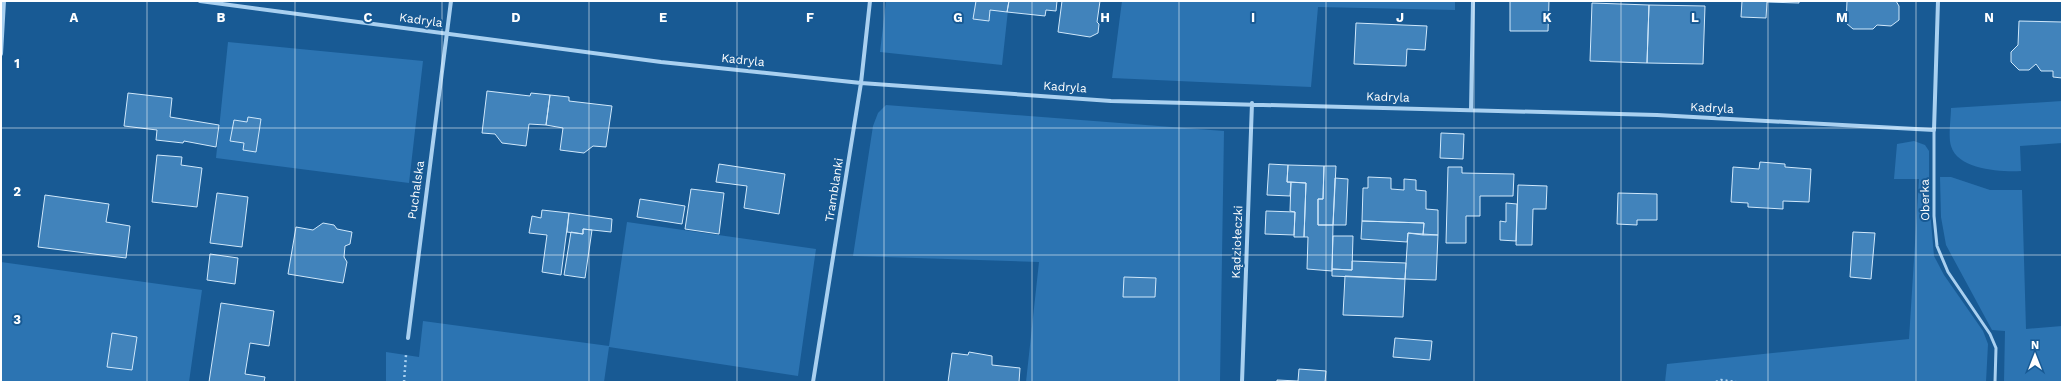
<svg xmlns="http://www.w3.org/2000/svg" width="2063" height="383" viewBox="0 0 2063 383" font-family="'Work Sans',sans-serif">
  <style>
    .green { fill: #2c74b2 }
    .building { fill: #4183bb; stroke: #d0e8fb }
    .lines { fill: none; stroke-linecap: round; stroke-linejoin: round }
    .path { stroke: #a9d0f0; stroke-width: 2.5; stroke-dasharray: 2 3; stroke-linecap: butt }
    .service { stroke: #a9d0f0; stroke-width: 3 }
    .minor { stroke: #a9d0f0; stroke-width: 4 }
    .grid { fill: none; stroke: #fff; stroke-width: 1; stroke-opacity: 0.55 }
    .labels { text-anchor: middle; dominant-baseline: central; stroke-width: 4; stroke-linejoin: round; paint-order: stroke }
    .street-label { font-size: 12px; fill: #fff; stroke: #185a94 }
    .grid-label { font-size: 13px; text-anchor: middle; font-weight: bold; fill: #fff; stroke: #185a94; stroke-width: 4; stroke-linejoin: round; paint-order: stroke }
  </style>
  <rect width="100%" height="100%" fill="#185a94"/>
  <!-- green -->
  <path class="green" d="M886 1H1009L1002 65 880 52Z
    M1122 1H1455V10L1318 7 1311 87 1112 78Z
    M228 42 423 61 409 183 216 158Z
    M2062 101V143L2020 146 2021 171C2001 172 1958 170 1951 146 1948 137 1951 118 1951 108Z
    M886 105 1224 131 1220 382H1026L1039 262 853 256 873 126 878 113Z
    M1914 141 1925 145 1929 151V199L1934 256 1944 275 1983 331 1988 344 1986 382H1665L1667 364 1909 339 1919 179H1894L1897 144Z
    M1940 177H1951L1990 190H2022L2026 329 2062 326V382H2004L2005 331 1992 330 1946 245 1941 217Z
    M627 222 816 249 798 376 609 347 604 382H386V352L419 357 423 321 609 346Z
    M1 262 202 290 189 382H1Z"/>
  <!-- building -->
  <path class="building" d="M976 1H1009L1007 12 990 10 989 21 973 19Z
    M1009 1H1057L1056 11 1046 10 1045 16 1007 12Z
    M1062 1H1106H1100L1097 22 1099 24 1098 33 1090 37 1058 32Z
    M1510 1H1549L1548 31H1510Z
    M1742 1H1799V3L1767 2 1766 18 1741 17Z
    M1847 1H1896L1899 6V20L1891 26 1877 25 1873 29H1853L1846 23Z
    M1592 3 1649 5 1647 63 1590 61Z
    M1649 5 1705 6 1703 64 1647 63Z
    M2019 21 2062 22V78L2053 77V71H2041L2036 64 2029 70H2019L2011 62V52L2018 45Z
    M1356 23 1427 26 1425 50 1407 49 1406 66 1354 64Z
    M487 91 530 96 531 93 550 95 546 125 529 124 526 146 502 143 495 134 482 133Z
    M128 93 172 98 170 117 219 125 216 147 184 141 183 143 156 140 157 130 124 126Z
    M550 95 569 97V101L612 106 606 147 593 146 584 153 560 150 563 128 546 125Z
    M248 117 261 119 256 152 243 150 244 143 230 141 234 120 247 122Z
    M1441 133 1464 134 1463 159 1440 158Z
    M157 155 182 157 181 165 202 168 197 207 152 202Z
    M1760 162 1785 164V167L1811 169 1809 202 1783 201V209L1748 207V203L1731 202 1733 167 1759 169Z
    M719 164 785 174 779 214 744 208 747 186 716 182Z
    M1269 164 1288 165 1287 182H1291L1290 196 1267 195Z
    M1288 165 1324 166 1323 199H1318V225H1333L1332 271 1307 269 1308 237H1304L1306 183 1287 182Z
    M1324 166H1336L1333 225H1318V199H1323Z
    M1448 167H1462V173L1514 174 1513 196H1480V216H1466V243H1446Z
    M1368 177 1391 178V189L1404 190V179L1416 180V190L1426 191V209L1438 210V235H1423L1424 223 1362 221 1363 188H1368Z
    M1335 178 1348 179 1346 225H1333Z
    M1291 182 1306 183 1304 237H1294L1295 212 1290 211Z
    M1518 185 1547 186 1546 209H1533L1532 245H1516Z
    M691 189 724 193 719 234 685 229Z
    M217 193 248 197 242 247 210 243Z
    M1618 193 1657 194V220H1637V225L1617 224Z
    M45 195 109 204 106 222 130 226 126 258 38 247Z
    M640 199 685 206 682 224 637 217Z
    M1506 203 1517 204 1516 241 1500 240V221L1506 222Z
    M542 210 569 213 561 275 542 272 547 235 529 233 532 216 541 218Z
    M1266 211 1295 212 1294 235 1265 234Z
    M569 213 612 219 611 232 583 229V234L567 232Z
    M1362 221 1424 223 1423 235 1408 233 1407 242 1361 239Z
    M323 223 334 225 337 229 352 232 350 244 345 246 344 257 347 262 343 283 288 274 296 227 313 230Z
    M583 229 592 230 585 278 564 275 571 232 583 234Z
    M1853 232 1875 233 1871 279 1850 277Z
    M1408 233 1438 235 1436 280 1405 279Z
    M1333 236H1353L1352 270 1332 269Z
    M210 254 238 258 235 284 207 280Z
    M1352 261 1406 263 1405 279 1332 276V269L1352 270Z
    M1345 276 1405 279 1403 317 1343 315Z
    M1124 277 1156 278 1155 297H1123Z
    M221 303 274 311 269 346 250 343 245 374 265 377 264 382H209Z
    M112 333 137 337 132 370 107 367Z
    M1395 338 1432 341 1430 360 1393 357Z
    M969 352 992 356V365L1020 368 1019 382H948L952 353 968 355Z
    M1299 369 1326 371 1325 382H1277V380L1298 381Z"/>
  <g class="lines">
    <!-- path -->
    <path class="path" d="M404 382 406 355
      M1716 382 1721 380 1736 382"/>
    <!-- service -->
    <path class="service" d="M1934 130V216L1937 246 1948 272 1990 334 1996 348 1995 382"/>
    <!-- minor -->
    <path class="minor" d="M200 1 661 62 861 83 1111 101 1657 115 1934 130 1938 1
      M1 54 4 1
      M1471 110 1473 1
      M408 338 451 1
      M813 382 861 83 870 1
      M1242 382 1252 103"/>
  </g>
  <!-- grid -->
  <path class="grid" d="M147 1V382M295 1V382M442 1V382M589 1V382M737 1V382M884 1V382M1032 1V382M1179 1V382M1326 1V382M1474 1V382M1621 1V382M1768 1V382M1916 1V382M1 128H2062M1 255H2062"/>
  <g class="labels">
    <!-- street labels -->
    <g class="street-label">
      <text transform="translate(421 20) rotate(8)">Kadryla</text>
      <text transform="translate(743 60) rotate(6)">Kadryla</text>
      <text transform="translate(1065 87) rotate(4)">Kadryla</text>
      <text transform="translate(1388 97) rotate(2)">Kadryla</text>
      <text transform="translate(1712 108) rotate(3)">Kadryla</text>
      <text transform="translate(416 190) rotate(-82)">Puchalska</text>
      <text transform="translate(834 190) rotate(-81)">Tramblanki</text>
      <text transform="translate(1925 200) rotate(-91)">Oberka</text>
      <text transform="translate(1237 242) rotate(-88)">Kądziołeczki</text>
    </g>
  </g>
  <g class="grid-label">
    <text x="74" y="22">A</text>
    <text x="221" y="22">B</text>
    <text x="368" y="22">C</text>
    <text x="516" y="22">D</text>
    <text x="663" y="22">E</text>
    <text x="810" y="22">F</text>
    <text x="958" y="22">G</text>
    <text x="1105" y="22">H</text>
    <text x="1253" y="22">I</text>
    <text x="1400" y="22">J</text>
    <text x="1547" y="22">K</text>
    <text x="1695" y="22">L</text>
    <text x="1842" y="22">M</text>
    <text x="1989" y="22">N</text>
    <text x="17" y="68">1</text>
    <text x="17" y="196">2</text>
    <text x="17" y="324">3</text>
  </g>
  <!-- border -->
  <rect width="2063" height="383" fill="none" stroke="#ffffff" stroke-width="4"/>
  <!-- north arrow -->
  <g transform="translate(2035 355)" stroke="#185a94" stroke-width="3" paint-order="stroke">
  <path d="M0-3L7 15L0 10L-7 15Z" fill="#ffffff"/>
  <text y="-6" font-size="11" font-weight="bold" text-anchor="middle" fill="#ffffff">N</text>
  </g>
</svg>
